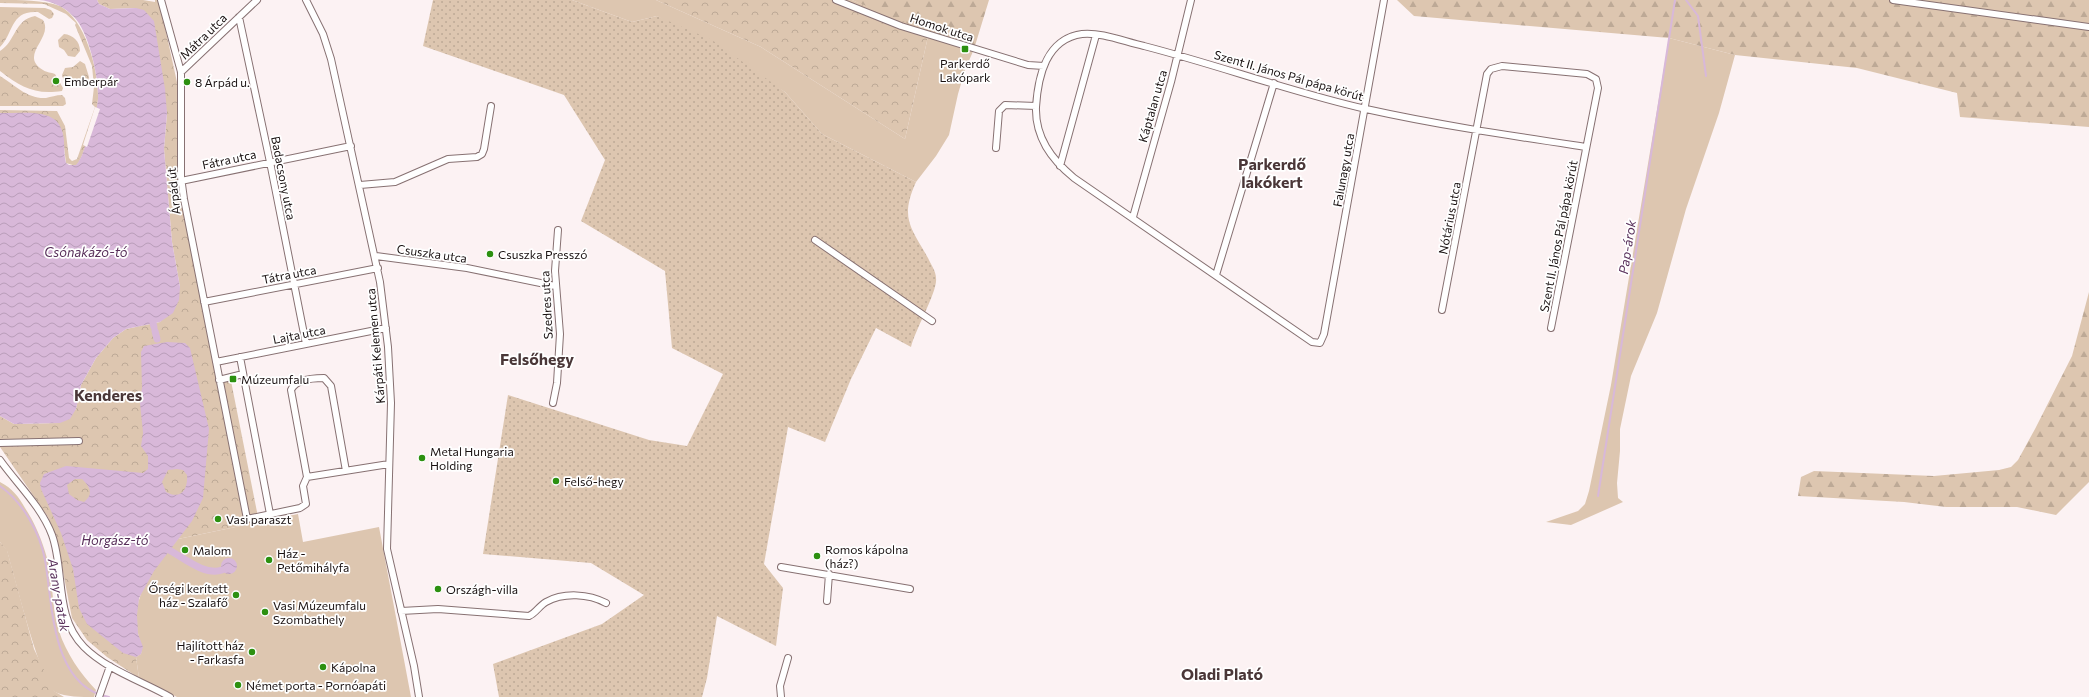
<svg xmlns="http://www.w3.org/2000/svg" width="2089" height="697" viewBox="0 0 2089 697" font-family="Commissioner,sans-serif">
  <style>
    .grass { fill: #ddc6b0 }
    .forest { fill: url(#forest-firs) }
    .park { fill: url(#park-crowns) }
    .garden { fill: url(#garden-dots) }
    .water { fill: url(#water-waves); fill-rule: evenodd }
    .pier { fill: #fcf2f3 }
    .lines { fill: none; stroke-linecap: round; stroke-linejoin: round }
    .stream { stroke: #d8b8d9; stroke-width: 2 }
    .canal { stroke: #d8b8d9; stroke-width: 7 }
    .minor-casing { stroke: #877172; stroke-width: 8 }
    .minor { stroke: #fff; stroke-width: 6 }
    .poi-dot { fill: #2c9010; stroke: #fff; stroke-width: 1.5 }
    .labels { text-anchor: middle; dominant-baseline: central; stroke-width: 3.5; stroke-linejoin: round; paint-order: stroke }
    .street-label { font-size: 12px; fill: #191111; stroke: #fff }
    .poi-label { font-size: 12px; fill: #191111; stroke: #fff; text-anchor: start }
    .water-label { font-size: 13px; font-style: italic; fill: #582f5a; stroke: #fff }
    .district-label { font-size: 16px; font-weight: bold; fill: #4a3738; stroke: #fff }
  </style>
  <defs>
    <pattern id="forest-firs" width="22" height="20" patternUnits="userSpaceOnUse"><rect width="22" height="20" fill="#ddc6b0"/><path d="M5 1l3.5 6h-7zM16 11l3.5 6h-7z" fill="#bda996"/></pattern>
    <pattern id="park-crowns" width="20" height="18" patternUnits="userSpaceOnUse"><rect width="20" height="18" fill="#ddc6b0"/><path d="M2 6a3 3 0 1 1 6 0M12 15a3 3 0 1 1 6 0" fill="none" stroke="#bda996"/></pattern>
    <pattern id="garden-dots" width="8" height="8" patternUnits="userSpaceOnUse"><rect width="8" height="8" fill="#ddc6b0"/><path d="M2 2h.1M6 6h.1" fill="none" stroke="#bda996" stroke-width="1.8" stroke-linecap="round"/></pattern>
    <pattern id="water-waves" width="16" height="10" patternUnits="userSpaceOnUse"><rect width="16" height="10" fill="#d8b8d9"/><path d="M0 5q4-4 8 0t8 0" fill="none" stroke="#b99db9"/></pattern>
  </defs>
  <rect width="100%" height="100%" fill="#fcf2f3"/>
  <!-- grass -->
  <path class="grass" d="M572 0H656L761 47 905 139 929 32 974 49 965 70 958 94 949 135 936 156 916 182 822 134 785 92 657 16 632 22Z
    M1669 38 1735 55 1719 113 1686 209 1657 313 1631 376 1620 429V451L1617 483 1618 498 1623 502 1571 525 1546 522 1578 511 1585 504 1589 491 1611 385Z
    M0 482C12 488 19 497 25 508 35 523 42 540 47 558 54 582 51 607 59 631 66 653 80 673 96 690L94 697C81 697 66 697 55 692 40 681 14 574 7 551L0 542Z
    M298 514 303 542 379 527 411 697H177L139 678 136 657 141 654C144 645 139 641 138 633 137 628 137 622 137 617 136 588 160 560 178 539Z"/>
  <!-- forest -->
  <path class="forest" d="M852 0H989L974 49 894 19Z
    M1397 0H2089V127L1960 117 1957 93 1857 68 1735 55 1669 38 1414 16Z
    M2089 292V482L2056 515 2017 507H1946L1904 502 1798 496 1801 477 1814 471 1934 476 1999 470 2011 467 2018 460 2035 429 2072 356Z"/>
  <!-- park -->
  <path class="park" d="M0 0C20 0 43 0 60 6 86 20 99 72 98 99 97 112 92 125 88 138 85 147 82 159 76 166L66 163 62 131 37 114 0 113V110L57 111 65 126 69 158 72 161 77 159 95 107 92 104 94 87 92 66 75 25 76 23 66 14 44 4 0 3Z
    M97 0H143L155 2V0H159L180 96 179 191 218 384 231 381 259 522 178 539 154 571 139 598 137 615 138 634 143 647 141 654 136 657 139 678 107 657 87 640 72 618 56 536 48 517 0 447V416L14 424 59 423 76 409 81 385 96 358 113 338 126 329 160 322 180 287 172 242 164 149 167 113 136 8 110 9 99 4Z
    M656 0H852L929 32 905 139 761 47Z
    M0 7 45 8 51 10 54 14 52 18 49 19 38 12C10 10 14 33 0 47Z
    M35 16 43 20C54 38 18 55 43 70 47 73 51 72 55 74L63 88 62 91C34 95 21 87 0 71V51C16 41 14 20 35 16Z
    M64 34C73 35 80 41 80 51L75 57 68 56 64 50 59 47 58 40Z
    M80 61 85 64 89 77 88 82 84 83 75 79 70 82 64 81 62 75 65 68 73 67Z
    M0 76C15 85 27 99 46 98 51 97 56 95 62 95L65 98 66 104 63 106H0Z
    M0 542 7 550 34 649 54 691 64 697H0Z"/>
  <!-- garden -->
  <path class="garden" d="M433 0H572L632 22 657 16 712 40 785 92 822 134 916 182C900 218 910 226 928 258 931 265 936 271 936 278 938 291 915 330 911 347L876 328 851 379 825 442 788 427 764 564 783 588 776 646 717 616 707 678 702 697H499L493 664 602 624 644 595 591 563 483 554 508 395 649 440 687 446 723 374 672 348 665 271 581 221 605 160 564 95 423 46Z"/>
  <!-- water -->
  <path class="water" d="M39 0H97L99 4 110 9 136 8 144 10 154 21 165 89 167 113 164 149 172 242 180 287 179 300 173 313 160 322 126 329 113 338 96 358 81 385 76 409 70 419 60 423 14 424 0 416V113C17 114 53 107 61 128 66 139 63 152 66 163L69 165H76C82 159 85 146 88 137 92 125 97 112 98 99 99 78 89 32 74 17 65 7 52 1 39 0Z
    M167 342 185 343 190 348 209 429 203 498 192 521 154 571 139 598 137 615 138 634 143 647 141 654 136 657 123 653 87 624 79 608 73 569 61 533 41 489 40 483 44 474 66 466 143 473 148 469V456L141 446 143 433 140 403 142 387 141 352 144 346ZM177 469 183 470 187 475C188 490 181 500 166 492L162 482 168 470ZM75 479H82C90 487 94 494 84 502L77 500 69 494 67 485Z
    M221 566a8 8 0 1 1 16 0a8 8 0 1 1-16 0Z"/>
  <!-- pier -->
  <path class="pier" d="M95 107 100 109 87 147 83 145Z"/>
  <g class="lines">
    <!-- stream -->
    <path class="stream" d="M1686 0 1698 16 1706 76
      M0 486C23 502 40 533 45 560 53 605 51 687 109 697
      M1598 496 1675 0"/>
    <!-- canal -->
    <path class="canal" d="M153 323 154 327
      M155 331 157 339
      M169 550C184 558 205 576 222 570"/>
    <!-- minor casing -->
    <g class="minor-casing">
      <path id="minor" d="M161 0 181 72V177L184 199 247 519 300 508 306 504 303 486 307 477 389 464
        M306 0 323 34 331 59 380 282 388 347 391 403 387 549 414 666 419 697
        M836 0 901 26 1028 65 1044 66
        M1384 0 1324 334 1320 343 1312 342 1074 178C1051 159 1035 137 1036 107 1038 76 1046 39 1082 34 1102 32 1125 42 1144 46 1218 65 1291 92 1366 109 1438 125 1513 136 1586 147
        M1893 0 2089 27
        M239 17 270 162 306 344
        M181 72 257 0
        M996 148 999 111 1005 105 1036 106
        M1060 166 1096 35
        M181 181 351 146
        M360 185 395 182 448 159 477 157 482 154 484 149 491 106
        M1133 217 1171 82 1191 0
        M815 240 932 321
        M376 256 467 268 555 286
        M1216 275 1274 83
        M204 302 378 268
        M1442 310 1487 74 1491 69 1502 66 1587 74 1596 79 1598 88 1551 328
        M240 357 270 514
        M216 362 386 328
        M219 380 243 374
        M553 403 557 383 560 334 555 271 558 230
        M0 443 79 441
        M0 460C17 484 41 506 52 535 65 571 54 617 84 647 107 670 142 681 170 697
        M307 477 291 390C296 379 313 378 324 378L331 386 346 471
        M781 567 910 589
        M827 601 829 574
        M401 611 438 609 529 616C536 613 539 606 546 602 564 592 589 594 606 603
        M99 697 110 666
        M781 697 780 686 788 658"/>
    </g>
    <!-- minor -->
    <use href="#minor" class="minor"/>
  </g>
  <!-- markers -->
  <g class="poi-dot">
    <rect x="961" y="45" width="8" height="8" rx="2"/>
    <circle cx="56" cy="81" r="4"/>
    <circle cx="187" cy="82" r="4"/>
    <circle cx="490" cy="254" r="4"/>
    <rect x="229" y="375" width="8" height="8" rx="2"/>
    <circle cx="422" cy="458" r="4"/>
    <circle cx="556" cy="481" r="4"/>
    <circle cx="218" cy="519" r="4"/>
    <circle cx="185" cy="550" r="4"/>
    <circle cx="817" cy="556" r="4"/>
    <circle cx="269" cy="560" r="4"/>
    <circle cx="438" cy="589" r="4"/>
    <circle cx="236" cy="595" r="4"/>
    <circle cx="265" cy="612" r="4"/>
    <circle cx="252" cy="652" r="4"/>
    <circle cx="323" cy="667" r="4"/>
    <circle cx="238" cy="685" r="4"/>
  </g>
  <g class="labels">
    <!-- street labels -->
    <g class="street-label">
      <text transform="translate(942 27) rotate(18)">Homok utca</text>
      <text transform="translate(203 36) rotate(-44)">Mátra utca</text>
      <text transform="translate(1289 75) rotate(16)">Szent II. János Pál pápa körút</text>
      <text transform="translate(1152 106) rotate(-74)">Káptalan utca</text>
      <text transform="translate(229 159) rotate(-12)">Fátra utca</text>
      <text transform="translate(1343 170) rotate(-80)">Falunagy utca</text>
      <text transform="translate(284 178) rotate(79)">Badacsony utca</text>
      <text transform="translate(173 191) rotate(-96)">Árpád út</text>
      <text transform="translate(1449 218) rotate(-79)">Nótárius utca</text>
      <text transform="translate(1558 236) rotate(-79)">Szent II. János Pál pápa körút</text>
      <text transform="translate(432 253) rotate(8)">Csuszka utca</text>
      <text transform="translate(289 274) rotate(-11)">Tátra utca</text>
      <text transform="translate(546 305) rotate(-93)">Szedres utca</text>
      <text transform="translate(299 334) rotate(-11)">Lajta utca</text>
      <text transform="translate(375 346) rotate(-95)">Kárpáti Kelemen utca</text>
    </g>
    <!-- poi labels -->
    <g class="poi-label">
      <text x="965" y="63" text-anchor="middle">Parkerdő<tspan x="965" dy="14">Lakópark</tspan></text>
      <text x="64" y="81">Emberpár</text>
      <text x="195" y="82">8 Árpád u.</text>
      <text x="498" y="254">Csuszka Presszó</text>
      <text x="241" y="379">Múzeumfalu</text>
      <text x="430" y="451">Metal Hungaria<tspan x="430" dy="14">Holding</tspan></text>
      <text x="564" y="481">Felső-hegy</text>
      <text x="226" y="519">Vasi paraszt</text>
      <text x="825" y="549">Romos kápolna<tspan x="825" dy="14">(ház?)</tspan></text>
      <text x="193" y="550">Malom</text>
      <text x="277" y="553">Ház -<tspan x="277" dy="14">Petőmihályfa</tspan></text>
      <text x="228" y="588" text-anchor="end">Őrségi kerített<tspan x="228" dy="14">ház - Szalafő</tspan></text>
      <text x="446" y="589">Országh-villa</text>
      <text x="273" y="605">Vasi Múzeumfalu<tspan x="273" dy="14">Szombathely</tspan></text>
      <text x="244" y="645" text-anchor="end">Hajlított ház<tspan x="244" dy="14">- Farkasfa</tspan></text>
      <text x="331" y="667">Kápolna</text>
      <text x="246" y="685">Német porta - Pornóapáti</text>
    </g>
    <!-- water labels -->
    <g class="water-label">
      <text transform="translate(1627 247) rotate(-81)">Pap-árok</text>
      <text x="86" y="252">Csónakázó-tó</text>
      <text x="115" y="540">Horgász-tó</text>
      <text transform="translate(59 595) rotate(80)">Arany-patak</text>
    </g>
    <!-- district labels -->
    <g class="district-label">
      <text x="1272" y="163">Parkerdő<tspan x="1272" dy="18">lakókert</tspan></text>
      <text x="537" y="358">Felsőhegy</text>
      <text x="108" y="394">Kenderes</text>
      <text x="1222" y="673">Oladi Plató</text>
    </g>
  </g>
</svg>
